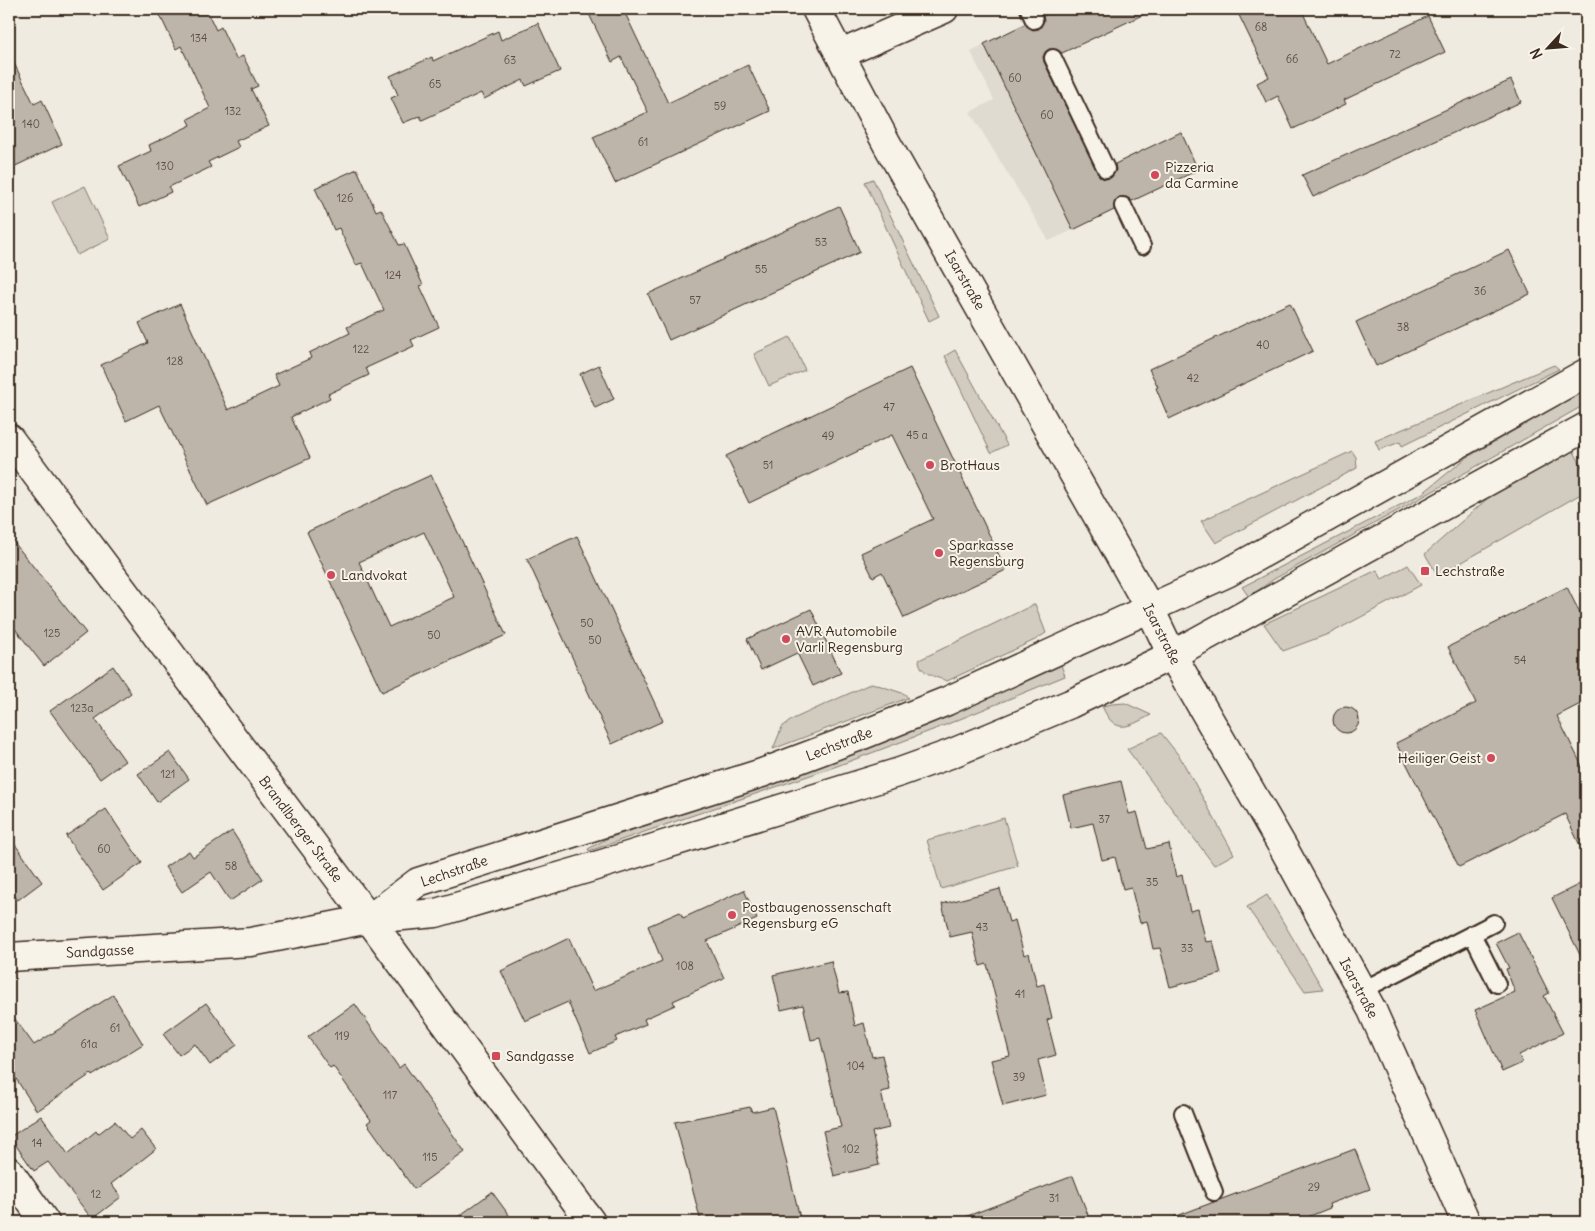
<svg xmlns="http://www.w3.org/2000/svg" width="1595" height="1231" viewBox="0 0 1595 1231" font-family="Delius,sans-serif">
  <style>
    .built { fill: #e0dbd0 }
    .green { fill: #d1cbc0; stroke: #867a6f }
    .building { fill: #bdb5aa; stroke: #3b2a1e; fill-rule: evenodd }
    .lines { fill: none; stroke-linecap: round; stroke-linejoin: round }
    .lane-casing { stroke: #3b2a1e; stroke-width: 20 }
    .street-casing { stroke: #3b2a1e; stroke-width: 31 }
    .secondary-casing { stroke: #3b2a1e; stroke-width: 31 }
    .lane { stroke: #f7f3e8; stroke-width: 16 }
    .street { stroke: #f7f3e8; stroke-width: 28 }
    .secondary { stroke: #f7f3e8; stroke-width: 28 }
    .poi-dot { fill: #d1495b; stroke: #f7f3e8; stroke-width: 2 }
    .labels { text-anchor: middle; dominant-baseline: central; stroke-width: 4; stroke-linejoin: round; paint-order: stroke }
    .number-label { font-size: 11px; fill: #5c4d41 }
    .poi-label { font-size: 14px; fill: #3b2a1e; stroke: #f7f3e8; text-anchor: start }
    .street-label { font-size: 14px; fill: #3b2a1e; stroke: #f7f3e8 }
  </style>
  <rect width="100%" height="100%" fill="#efebe0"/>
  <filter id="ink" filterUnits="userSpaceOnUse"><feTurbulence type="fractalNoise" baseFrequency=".02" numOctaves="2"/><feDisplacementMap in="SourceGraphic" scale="10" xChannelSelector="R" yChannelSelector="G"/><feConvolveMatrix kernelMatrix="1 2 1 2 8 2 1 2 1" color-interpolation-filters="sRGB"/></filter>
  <g filter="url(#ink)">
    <!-- built -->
    <path class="built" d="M984 44 1073 230 1049 241 970 112 994 100 971 52Z"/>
    <!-- green -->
    <path class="green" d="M873 179 939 316 929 321 865 182Z
      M85 186 110 239 77 255 52 202Z
      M790 337 805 370 769 386 754 354Z
      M955 350 1007 445 991 453 945 356Z
      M1554 365 1559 369 1402 446 1400 442 1379 450 1375 441Z
      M1586 389V404L1426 495 1274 579 1249 597 1242 587 1423 493 1466 458Z
      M1572 448 1586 474V491L1438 576 1425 554 1489 497Z
      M1352 451 1356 457 1357 468 1216 543 1201 521Z
      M1408 565 1421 585 1331 633 1283 651 1264 624 1377 570 1382 579Z
      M1035 604 1046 633 1035 640 947 681C936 677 920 674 919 660Z
      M1061 665 1065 676 938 728 837 766 589 851 588 849 606 839 859 751 935 721Z
      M872 683 905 694 908 698 773 749 782 727 793 719Z
      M1125 703 1151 715C1128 727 1115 736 1102 706L1112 704Z
      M1161 733 1180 757 1234 854 1214 865 1127 749Z
      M1004 818 1018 866 941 889 927 840Z
      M1267 895 1323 989 1305 991 1247 907Z"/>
    <!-- building -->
    <path class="building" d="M157 9H206L216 30 221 27 236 59 243 56 258 86 251 89 269 126 236 141 239 147 208 162 211 167 169 187 171 192 139 207 119 166 151 151 149 145 191 125 188 119 210 108 181 46 176 49Z
      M601 9H623L668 103 748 65 770 111 615 183 593 137 648 112 621 57 612 62 589 14Z
      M1058 9H1155L1062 53 1058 50 1049 49 1045 52 1043 57 1044 62 1100 177 1105 179 1111 178 1116 170 1115 164 1181 132 1198 170 1132 201 1128 198 1119 197 1115 201 1114 210 1073 230 984 44 1025 24 1033 30 1039 29 1044 21 1043 16Z
      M1236 9H1301L1327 64 1428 16 1445 52 1344 100 1346 104 1293 129 1278 96 1266 102 1257 83 1269 77Z
      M538 23 560 71 526 86 523 80 484 99 481 93 422 120 420 116 403 123 391 98 398 95 390 76 432 57 433 61 498 31 501 40Z
      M9 53 34 104 42 100 62 144 9 169Z
      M1511 80 1521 102 1313 197 1302 175Z
      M357 169 376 211 381 209 399 245 404 244 423 285 420 286 439 327 411 340 414 346 366 368 369 375 328 394 330 398 291 417 310 458 207 505 159 405 126 421 101 365 148 343 139 323 180 304 228 410 279 386 274 375 311 358 309 353 350 333 347 327 384 310 362 263 356 265 339 228 334 230 315 188Z
      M839 206 860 252 669 340 648 294Z
      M1509 250 1530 294 1376 366 1356 322Z
      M1290 303 1313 351 1169 419 1156 388 1158 387 1149 369Z
      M599 365 614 399 595 408 580 374Z
      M910 368 1006 570 904 618 882 572 873 577 861 553 933 519 892 435 749 503 726 456Z
      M431 475 506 635 382 692 307 532ZM424 532 454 597 389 627 359 562Z
      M9 536 86 633 44 666 9 621Z
      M577 536 663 721 612 744 527 559Z
      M1567 587 1586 626V701L1557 716 1586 774V858L1565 814 1459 867 1396 743 1476 703 1448 647Z
      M811 609 841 673 813 686 797 653 761 670 747 639Z
      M113 666 131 693 95 719 125 761 100 779 50 711Z
      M1333 720a13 13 0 1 1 26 0a13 13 0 1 1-26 0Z
      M170 752 189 779 157 802 138 774Z
      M1121 781 1129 814 1137 812 1147 849 1169 844 1176 877 1182 875 1190 911 1198 909 1206 942 1213 941 1221 974 1170 987 1160 948 1153 949 1147 921 1140 923 1131 887 1123 889 1115 857 1102 860 1093 823 1071 828 1063 795Z
      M106 809 142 863 103 890 66 836Z
      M232 831 263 879 230 901 211 872 182 892 165 867 189 851 193 857Z
      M9 836 42 882 18 900 9 888Z
      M1586 881V967L1552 898Z
      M1000 889 1009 922 1015 920 1024 955 1029 953 1037 986 1044 984 1052 1018 1047 1020 1056 1055 1038 1060 1046 1095 1003 1106 991 1060 1010 1056 987 964 980 966 972 932 950 937 942 904Z
      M744 890 757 919 707 941 724 978 673 1001 675 1005 644 1019 646 1024 615 1037 617 1041 590 1053 568 1002 525 1021 501 971 569 938 593 991 662 961 648 926 680 912 683 918Z
      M1518 932 1549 993 1544 996 1563 1033 1519 1055 1522 1063 1502 1072 1475 1010 1515 992 1506 969 1509 968 1496 943Z
      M831 961 839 993 848 992 855 1026 864 1023 872 1057 882 1055 890 1090 881 1092 889 1128 872 1132 879 1165 834 1176 823 1131 841 1127 820 1038 811 1040 803 1005 781 1010 773 975Z
      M113 995 143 1044 92 1076 91 1074 37 1111 9 1068V1011L34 1045Z
      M206 1003 237 1045 210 1065 195 1044 179 1055 163 1034Z
      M355 1004 399 1068 404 1064 465 1152 414 1189 367 1123 371 1120 333 1066 330 1068 308 1037Z
      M750 1107 752 1112 773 1107 801 1222H701L675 1122Z
      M41 1116 68 1154 96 1131 98 1134 115 1121 130 1139 141 1130 156 1149 111 1184 121 1197 92 1219 48 1162 34 1171 10 1137Z
      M1355 1149 1370 1189 1329 1204 1330 1208 1295 1222H1167L1166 1220Z
      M1073 1176 1088 1215 1069 1222H957V1220Z
      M492 1192 514 1222H451Z"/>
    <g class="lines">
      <!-- lane casing -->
      <g class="lane-casing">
        <path id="lane" d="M1029 9 1034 20
          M1053 58 1106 169
          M1123 206 1142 246
          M1472 934 1497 984
          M1361 991 1494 923
          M1183 1113 1214 1192"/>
      </g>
      <!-- street casing -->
      <g class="street-casing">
        <path id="street" d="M841 54 944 9
          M9 438 369 919
          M9 1171 45 1222"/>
      </g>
      <!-- secondary casing -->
      <g class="secondary-casing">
        <path id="secondary" d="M816 9 887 144 1150 609 1172 655 1284 849 1372 1010 1466 1222
          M369 919 418 882 762 773 855 738 947 701 1227 573 1586 373
          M369 919 591 1222
          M9 957 251 942 369 919 436 913 586 869 900 772 950 754 1070 704 1172 655 1586 427"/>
      </g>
      <!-- lane -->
      <use href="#lane" class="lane"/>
      <!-- street -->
      <use href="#street" class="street"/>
      <!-- secondary -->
      <use href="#secondary" class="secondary"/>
    </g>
  </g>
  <!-- markers -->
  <g class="poi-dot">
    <circle cx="1155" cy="175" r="5"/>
    <circle cx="930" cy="465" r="5"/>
    <circle cx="939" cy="553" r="5"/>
    <rect x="1420" y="566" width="10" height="10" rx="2.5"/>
    <circle cx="331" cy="575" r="5"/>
    <circle cx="786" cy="639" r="5"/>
    <circle cx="1491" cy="758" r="5"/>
    <circle cx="732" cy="915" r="5"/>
    <rect x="491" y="1051" width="10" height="10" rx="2.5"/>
  </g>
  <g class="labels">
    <!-- number labels -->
    <g class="number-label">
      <text x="1261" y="27">68</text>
      <text x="199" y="38">134</text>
      <text x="1395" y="54">72</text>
      <text x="1292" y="59">66</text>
      <text x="510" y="60">63</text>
      <text x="1015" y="78">60</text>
      <text x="435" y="84">65</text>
      <text x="720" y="106">59</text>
      <text x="233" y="111">132</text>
      <text x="1047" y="115">60</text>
      <text x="31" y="124">140</text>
      <text x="643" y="142">61</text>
      <text x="165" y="166">130</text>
      <text x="345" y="198">126</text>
      <text x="821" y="242">53</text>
      <text x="761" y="269">55</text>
      <text x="393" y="275">124</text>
      <text x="1480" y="291">36</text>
      <text x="695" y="300">57</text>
      <text x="1403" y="327">38</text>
      <text x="1263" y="345">40</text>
      <text x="361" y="349">122</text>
      <text x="175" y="361">128</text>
      <text x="1193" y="378">42</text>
      <text x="889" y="407">47</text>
      <text x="917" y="435">45 a</text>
      <text x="828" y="436">49</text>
      <text x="768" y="465">51</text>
      <text x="587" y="623">50</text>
      <text x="52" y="633">125</text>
      <text x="434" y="635">50</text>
      <text x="595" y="640">50</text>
      <text x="1520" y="660">54</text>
      <text x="82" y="708">123a</text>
      <text x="168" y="774">121</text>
      <text x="1104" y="819">37</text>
      <text x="104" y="849">60</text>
      <text x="231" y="866">58</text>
      <text x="1152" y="882">35</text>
      <text x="982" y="927">43</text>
      <text x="1187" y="948">33</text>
      <text x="685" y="966">108</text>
      <text x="1020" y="994">41</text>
      <text x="115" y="1028">61</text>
      <text x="342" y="1036">119</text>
      <text x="89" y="1044">61a</text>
      <text x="856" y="1066">104</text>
      <text x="1019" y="1077">39</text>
      <text x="390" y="1095">117</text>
      <text x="37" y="1143">14</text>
      <text x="851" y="1149">102</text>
      <text x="430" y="1157">115</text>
      <text x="1314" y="1187">29</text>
      <text x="96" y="1194">12</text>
      <text x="1054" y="1198">31</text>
    </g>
    <!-- poi labels -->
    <g class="poi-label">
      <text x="1165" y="167">Pizzeria<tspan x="1165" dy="16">da Carmine</tspan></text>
      <text x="940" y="465">BrotHaus</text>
      <text x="949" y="545">Sparkasse<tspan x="949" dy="16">Regensburg</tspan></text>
      <text x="1435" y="571">Lechstraße</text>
      <text x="341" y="575">Landvokat</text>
      <text x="796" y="631">AVR Automobile<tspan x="796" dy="16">Varli Regensburg</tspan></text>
      <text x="1481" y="758" text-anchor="end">Heiliger Geist</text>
      <text x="742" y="907">Postbaugenossenschaft<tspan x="742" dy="16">Regensburg eG</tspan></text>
      <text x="506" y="1056">Sandgasse</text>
    </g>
    <!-- street labels -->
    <g class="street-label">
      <text transform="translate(965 280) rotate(60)">Isarstraße</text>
      <text transform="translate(1162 634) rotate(63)">Isarstraße</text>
      <text transform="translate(839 744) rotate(-21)">Lechstraße</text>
      <text transform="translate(301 829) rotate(53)">Brandlberger Straße</text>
      <text transform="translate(454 871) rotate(-19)">Lechstraße</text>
      <text transform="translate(100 951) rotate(-3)">Sandgasse</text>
      <text transform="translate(1359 988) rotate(62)">Isarstraße</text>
    </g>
  </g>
  <!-- margin -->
  <rect width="1595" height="1231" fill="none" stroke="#f7f3e8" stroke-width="30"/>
  <rect x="15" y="15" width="1565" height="1201" fill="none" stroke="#3b2a1e" stroke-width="2" filter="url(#ink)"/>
  <!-- north arrow -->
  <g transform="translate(1548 48) rotate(244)" stroke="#f7f3e8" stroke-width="4" paint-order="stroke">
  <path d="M0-4L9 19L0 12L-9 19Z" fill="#3b2a1e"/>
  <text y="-8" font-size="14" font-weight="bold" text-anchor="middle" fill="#3b2a1e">N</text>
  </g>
</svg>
